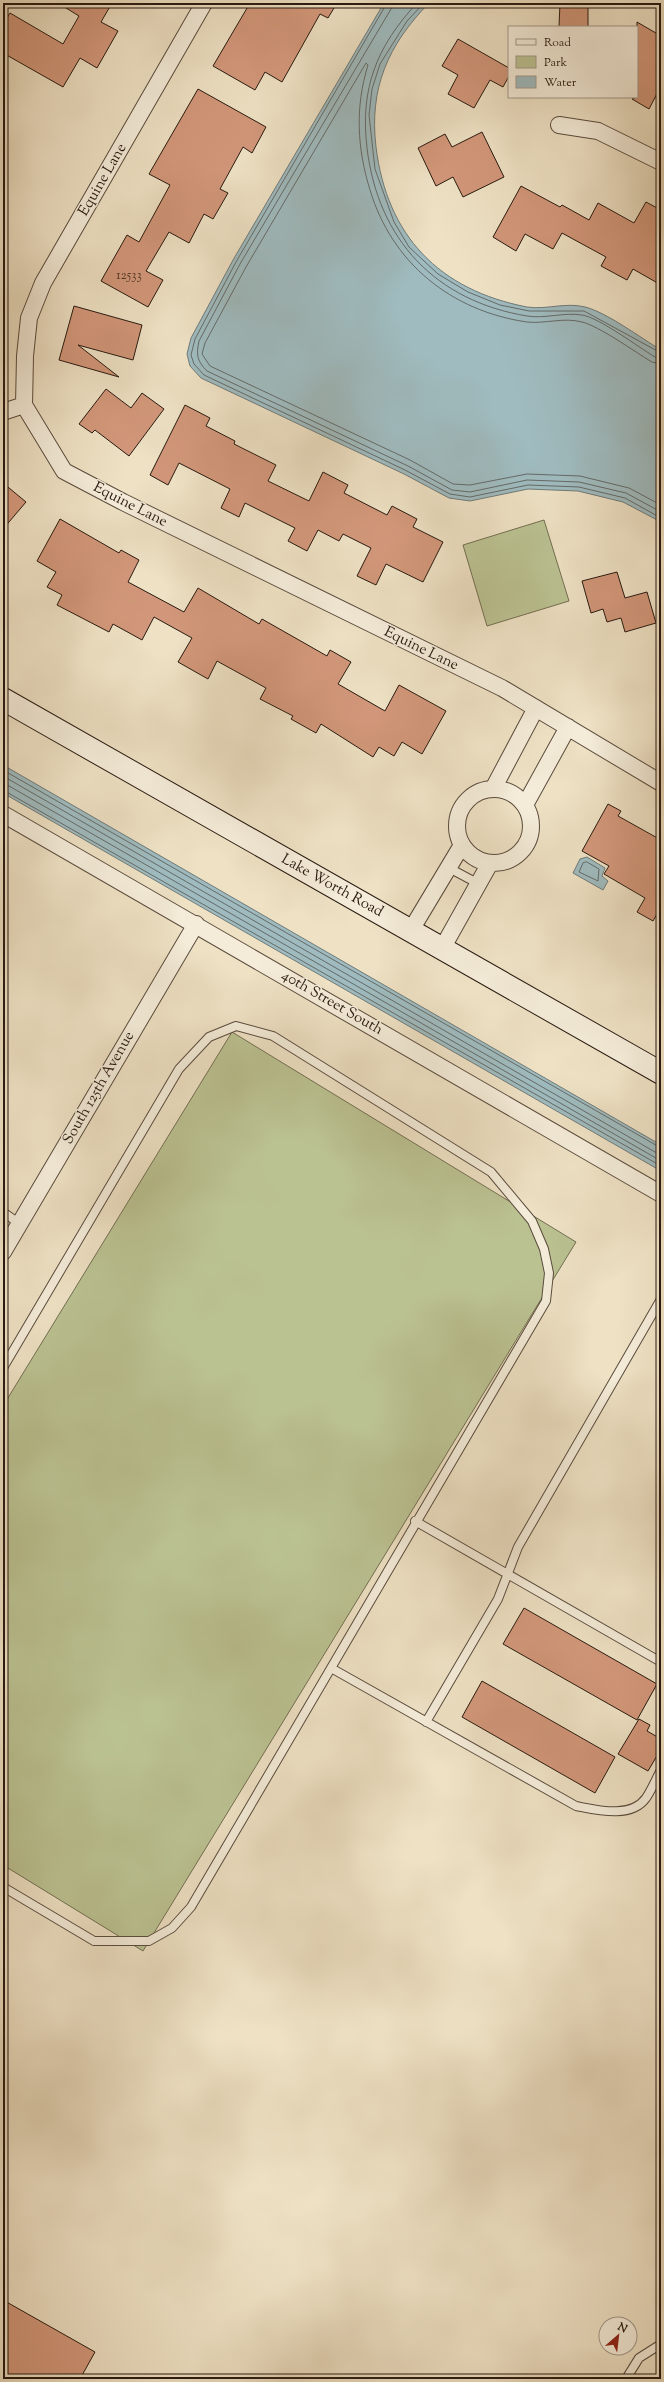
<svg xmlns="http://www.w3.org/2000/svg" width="664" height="2382" viewBox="0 0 664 2382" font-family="'Sorts Mill Goudy',serif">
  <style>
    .green { fill: #bbc292; stroke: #726e51 }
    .water { fill: #9fbbbf; stroke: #6f7a79 }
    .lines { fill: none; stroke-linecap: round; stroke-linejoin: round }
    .shore { stroke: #646a68; stroke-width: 1 }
    .building { fill: #d2977a; stroke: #281910 }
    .lane-casing { stroke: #5a4b3d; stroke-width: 10 }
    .street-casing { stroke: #5a4b3d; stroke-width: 18 }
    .secondary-casing { stroke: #281910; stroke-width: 24 }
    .lane { stroke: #f4ecd9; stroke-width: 8 }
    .street { stroke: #f4ecd9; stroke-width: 16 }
    .secondary { stroke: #f4ecd9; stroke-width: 22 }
    .labels { text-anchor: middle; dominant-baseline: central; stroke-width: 3; stroke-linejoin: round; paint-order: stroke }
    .number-label { font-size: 13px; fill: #52382a }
    .street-label { font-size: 15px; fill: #281910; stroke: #f4ecd9 }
  </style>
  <rect width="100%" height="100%" fill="#eee1c4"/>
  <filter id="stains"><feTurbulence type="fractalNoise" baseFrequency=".005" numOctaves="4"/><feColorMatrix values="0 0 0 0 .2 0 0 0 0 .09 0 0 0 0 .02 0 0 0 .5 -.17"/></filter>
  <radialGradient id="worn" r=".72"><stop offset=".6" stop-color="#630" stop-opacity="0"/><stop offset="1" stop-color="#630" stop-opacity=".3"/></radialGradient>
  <!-- green -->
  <path class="green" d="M544 520 569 601 487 626 463 545Z
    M232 1032 576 1242 143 1951 3 1865V1406Z"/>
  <!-- water -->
  <path class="water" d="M384 3H429C388 45 369 88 376 147 387 236 439 290 527 307 546 310 566 302 585 307 606 312 641 338 661 350V522L623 502 578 491 528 489 470 501 449 498 404 474 201 378 190 366 187 354 191 338 233 260Z
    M3 765 661 1145V1171L3 793Z
    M587 857 605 868 602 876 608 881 603 890 573 873 580 859Z"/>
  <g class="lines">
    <!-- shore -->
    <path class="shore" d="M387 3 236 262 195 339 191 355 194 364 204 375 405 470 450 494 470 497 528 485 579 487 625 498 661 518
      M392 3 391 9 240 264 199 341C196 355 197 361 207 371L408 466 452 490 470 492 527 480 579 482 626 493 661 512
      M417 3C376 47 360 89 367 148 378 240 436 301 527 316 545 319 564 312 582 315 600 318 638 347 655 357L661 358
      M424 3 407 21 380 64 372 89 369 115 375 169 394 222 409 247 438 274 468 292 500 305 529 311H584L661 353
      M661 364 652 362C635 352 599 326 582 322 564 317 545 324 527 322 451 311 392 263 370 190 357 148 355 107 368 65L366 63 246 267 205 343 202 354 210 366 410 460 453 484 470 485 527 474 580 476 629 488 661 505
      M3 770 661 1148
      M3 776 655 1152 661 1154
      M3 785 9 786 661 1161
      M3 790 661 1166
      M587 862 599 869 598 881 579 872 583 863Z"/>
  </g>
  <!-- building -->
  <path class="building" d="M58 3H112L101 22 118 31 97 68 80 58 63 87 3 53V24L10 13 63 44 79 16Z
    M250 3H337L328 18 320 14 282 82 265 72 255 90 213 66Z
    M560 3H588V27H559Z
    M637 22 661 36V86L649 109 632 99 637 97Z
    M458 39 509 68V76L503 87 490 80 474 108 448 94 458 75 442 66Z
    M198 89 266 127 252 153 243 147 220 189 228 193 213 219 204 214 189 243 169 232 146 271 163 280 148 307 101 281 127 235 139 242 170 185 149 174Z
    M482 132 504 177 463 197 453 177 436 186 418 148 445 134 452 147Z
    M521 186 560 207 562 205 589 220 598 203 634 223 646 202 661 210V285L633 269 627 280 601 266 606 257 562 233 553 249 525 234 516 251 493 237Z
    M74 306 142 325 133 360 78 345 119 377 59 360Z
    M106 389 131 408 142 393 164 409 129 456 95 430 92 433 79 424Z
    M185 405 210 418 206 426 235 441 234 444 276 465 268 481 309 501 323 472 348 485 344 493 387 515 392 506 417 519 413 527 443 542 423 582 386 564 376 585 357 576 371 548 343 534 339 541 318 530 307 551 288 541 295 528 245 503 239 517 221 508 230 489 179 463 168 485 150 475Z
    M3 483 26 502 3 529Z
    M60 519 119 553 121 550 139 560 128 582 184 612 198 588 259 624 262 619 327 656 330 650 351 662 338 684 385 711 399 685 446 711 422 754 402 742 394 756 379 747 373 757 321 724 316 733 291 719 293 716 260 699 266 688 217 661 208 679 178 662 192 638 154 617 142 640 113 624 109 632 57 605 62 595 47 587 56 572 37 561Z
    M617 572 625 598 647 592 656 623 625 632 621 618 607 622 603 609 591 613 582 581Z
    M608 804 621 811 618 816 661 840V907L653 921 637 912 645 898 604 874 609 866 582 851Z
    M524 1608 657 1684 637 1720 503 1644Z
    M482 1681 615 1757 595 1793 462 1717Z
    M639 1719 650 1725 647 1731 661 1739V1749L648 1771 618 1754Z
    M3 2300 95 2352 80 2379H12L3 2374Z"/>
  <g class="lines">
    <!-- lane casing -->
    <g class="lane-casing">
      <path id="lane" d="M449 868 479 884
        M3 1212 20 1224
        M3 1368 179 1069 209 1037 236 1026 273 1036 491 1172 532 1221 544 1249 549 1273 546 1301 191 1907 172 1928 149 1941H94L3 1887
        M415 1521 661 1662
        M331 1668 576 1806C597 1810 631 1819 646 1798 652 1789 656 1779 661 1770
        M426 1722 498 1599 518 1547 661 1299
        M626 2379 639 2358 661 2344"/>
    </g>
    <!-- street casing -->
    <g class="street-casing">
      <path id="street" d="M204 3 43 283 29 318 25 356 24 405 64 471 123 502 502 688 661 783
        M559 125 598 131 661 162
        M3 412 24 405
        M493 789 536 708
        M457 826a37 37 0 1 1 74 0a37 37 0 1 1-74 0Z
        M525 805 568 727
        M3 814 661 1194
        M411 930 462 845
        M443 947 490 863
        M3 1252 196 924"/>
    </g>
    <!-- secondary casing -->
    <g class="secondary-casing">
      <path id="secondary" d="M3 699C222 825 443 947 661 1073"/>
    </g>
    <!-- lane -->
    <use href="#lane" class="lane"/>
    <!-- street -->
    <use href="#street" class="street"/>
    <!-- secondary -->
    <use href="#secondary" class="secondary"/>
  </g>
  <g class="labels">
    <!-- number labels -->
    <g class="number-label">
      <text x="129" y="276">12533</text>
    </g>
    <!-- street labels -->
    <g class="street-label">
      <text transform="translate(103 180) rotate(-60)">Equine Lane</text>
      <text transform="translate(130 505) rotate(27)">Equine Lane</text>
      <text transform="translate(421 649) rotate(26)">Equine Lane</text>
      <text transform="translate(332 886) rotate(29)">Lake Worth Road</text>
      <text transform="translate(332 1003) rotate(30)">40th Street South</text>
      <text transform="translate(99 1088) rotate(-60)">South 125th Avenue</text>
    </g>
  </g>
  <!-- margin -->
  <rect width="664" height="2382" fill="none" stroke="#eee1c4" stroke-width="16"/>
  <rect x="4" y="4" width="656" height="2374" fill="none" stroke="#281910" stroke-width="2"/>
  <rect x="8" y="8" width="648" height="2366" fill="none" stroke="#281910"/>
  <!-- legend -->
  <rect x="508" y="26" width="130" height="72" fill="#f4ecd9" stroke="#a29889"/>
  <rect x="516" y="39" width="20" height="6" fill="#f4ecd9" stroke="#a29889"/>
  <text x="544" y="46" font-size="12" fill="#281910">Road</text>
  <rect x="516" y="56" width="20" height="12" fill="#bbc292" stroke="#a29889"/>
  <text x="544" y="66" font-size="12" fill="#281910">Park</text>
  <rect x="516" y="76" width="20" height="12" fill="#9fbbbf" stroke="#a29889"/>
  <text x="544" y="86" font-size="12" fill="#281910">Water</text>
  <!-- north arrow -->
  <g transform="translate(618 2336) rotate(28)"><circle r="19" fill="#f4ecd9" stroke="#a29889"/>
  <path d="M0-3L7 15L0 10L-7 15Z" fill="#8f2418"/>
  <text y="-6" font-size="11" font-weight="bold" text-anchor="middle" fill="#281910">N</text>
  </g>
  <rect width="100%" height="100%" filter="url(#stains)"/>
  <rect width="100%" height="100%" fill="url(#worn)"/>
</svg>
